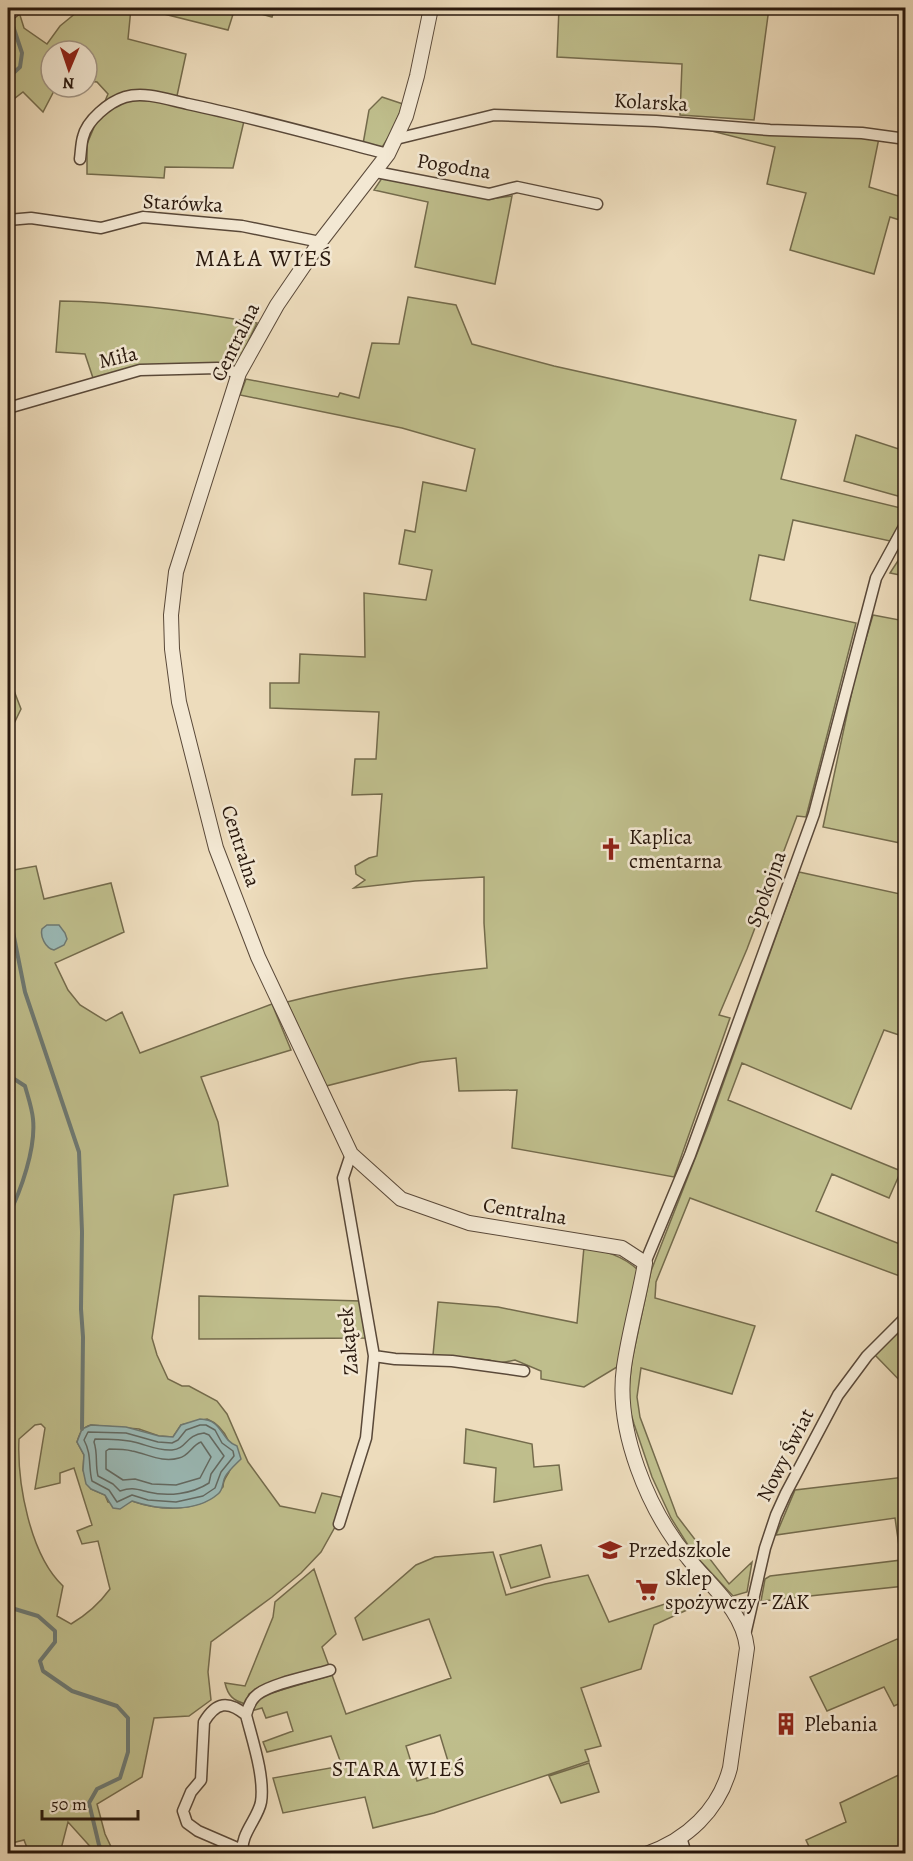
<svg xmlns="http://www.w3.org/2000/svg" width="913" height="1861" viewBox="0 0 913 1861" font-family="Alegreya,serif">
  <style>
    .green { fill: #bfbe8c; stroke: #746b4c; stroke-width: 1.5; fill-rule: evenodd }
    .water { fill: #9abab7; stroke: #6d7973; stroke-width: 1.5 }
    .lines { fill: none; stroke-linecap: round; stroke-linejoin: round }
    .shore { stroke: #626962; stroke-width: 1.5 }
    .stream { stroke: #6d7973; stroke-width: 4 }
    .minor-casing { stroke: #5a4939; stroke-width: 13 }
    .tertiary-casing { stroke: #5a4939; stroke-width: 16 }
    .minor { stroke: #f3e8d3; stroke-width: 10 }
    .tertiary { stroke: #f3e8d3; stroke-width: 14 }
    .labels { text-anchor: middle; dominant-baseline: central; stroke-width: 5; stroke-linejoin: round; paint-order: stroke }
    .street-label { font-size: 21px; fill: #29180d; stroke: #f3e8d3 }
    .poi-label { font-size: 21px; fill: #29180d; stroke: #f3e8d3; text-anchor: start }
    .neighbourhood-label { font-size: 22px; letter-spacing: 1.5px; fill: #29180d; stroke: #f3e8d3 }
    .quarter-label { font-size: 24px; letter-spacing: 1.5px; fill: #29180d; stroke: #f3e8d3 }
  </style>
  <rect width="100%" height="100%" fill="#eddcbc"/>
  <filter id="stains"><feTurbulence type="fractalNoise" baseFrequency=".00333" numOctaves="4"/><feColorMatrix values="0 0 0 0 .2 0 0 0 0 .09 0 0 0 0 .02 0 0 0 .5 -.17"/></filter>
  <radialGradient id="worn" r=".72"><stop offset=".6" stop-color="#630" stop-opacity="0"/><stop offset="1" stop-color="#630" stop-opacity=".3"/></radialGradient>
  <!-- green -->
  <path class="green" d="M82 8H131L128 39 186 54 175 105 244 121 233 168 165 167 164 178 87 174V144L108 94 97 82 87 81V51H51V87H56L43 112 23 92 10 102 8 111V21L19 12 24 28 47 44 60 26Z
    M140 8H235L228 30Z
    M239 8H275L272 17Z
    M559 8H769L754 120 680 115 682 64 557 57Z
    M382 97 403 104 393 130 381 149 363 144 369 110Z
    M704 129 879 138 869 187 905 198 906 222 890 217 874 274 790 250 806 193 767 184 775 147Z
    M382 178 490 199 512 196 495 284 415 267 428 202 374 190Z
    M408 297 456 305 472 344 554 366 796 420 781 479 905 509V516L890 541 793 520 784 560 759 555 750 600 856 623 806 817 797 816 747 949 719 1015 730 1018 674 1177 512 1148 517 1090 459 1091 456 1058 421 1062 326 1086 287 1002C353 985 419 975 487 968L484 923V877L415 881 354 888 365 880 356 874 355 866 369 858 377 856 382 794 352 795 355 759H376L379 712 270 708V683H299L300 654 365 657 364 593 426 600 432 570 399 564 405 530 415 532 423 482 466 491 475 449 402 428 240 395 246 379 338 397 340 393 359 398 372 343 399 344Z
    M60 301C126 302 191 311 257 323L237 365 233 368 142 367 93 378 85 354 56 352Z
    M856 435 905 451V498L844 481Z
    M903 553H905V576L890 573Z
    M873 615 905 621V844L823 827 856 672Z
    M8 675 21 709 8 736Z
    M36 866 44 899 111 883 124 932 55 963 68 990 80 1005 106 1021 122 1012 140 1053 272 1004 291 1050 201 1077 218 1122 228 1186 174 1195 152 1338 157 1355 168 1379 182 1386H189L217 1401 227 1414 248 1462 280 1506 315 1513 322 1493 345 1498 335 1527 321 1552 301 1573 272 1597 211 1642 208 1672 211 1700 189 1716 154 1718 142 1777 97 1804 105 1834 114 1853H96L68 1822 60 1853H29L24 1840 8 1844V871ZM207 1419C225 1426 238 1452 230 1470 227 1477 223 1479 223 1487 217 1492 211 1499 204 1502 181 1511 155 1509 132 1501L126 1504 108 1502 105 1495 91 1489 83 1470 84 1455 77 1442C80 1433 81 1428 91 1425L139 1429 159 1436 173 1437 181 1425ZM41 1424 45 1428 35 1489 60 1483V1473L74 1468 92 1525 77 1531 82 1544 98 1541 110 1589C99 1604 88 1614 71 1624L57 1616 63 1586C30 1555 17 1483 19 1439L35 1425Z
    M799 872 905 895V1037L884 1030 851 1109 742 1063 728 1100 901 1171 889 1198 832 1174 816 1211 905 1246V1278L690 1198 656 1282 655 1298 755 1326 732 1394 641 1368 637 1397 640 1417 677 1516 729 1584 752 1562 747 1592 733 1596 693 1553 671 1518 652 1477 634 1424 629 1407V1387L632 1360 651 1271 709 1123Z
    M584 1247C604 1251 622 1255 638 1270L617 1367 584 1387 541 1379V1371L515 1360 500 1363 489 1360 433 1355 438 1302 498 1307 577 1323Z
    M199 1296 360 1301 366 1338 199 1339Z
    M905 1324V1386L875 1355Z
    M466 1429 532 1444 534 1467 559 1465 562 1490 494 1502 496 1468 464 1463Z
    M905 1477V1586L761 1601 765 1579 770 1576 901 1560 895 1518 776 1535 795 1490Z
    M541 1545 550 1577 511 1588 500 1555Z
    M493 1552 506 1595 545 1584 588 1575 609 1622 665 1604 687 1603V1610L654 1625 641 1669 581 1688 601 1746 585 1750 589 1761 434 1813 373 1828 365 1797 283 1813 273 1778 342 1766 331 1736 267 1752 263 1742 293 1731 287 1712 266 1718 262 1708 251 1711 254 1703 261 1696 332 1675 346 1714 451 1678 429 1619 363 1640 355 1618 416 1565 435 1557ZM440 1735 451 1771 417 1781 406 1746Z
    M314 1569 336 1634 322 1647 329 1666 261 1686 249 1694 245 1704C233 1700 228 1696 225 1683L245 1686 273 1617 275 1602Z
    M897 1639 905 1645V1701L894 1706 884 1687 827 1711 810 1677Z
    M589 1763 599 1792 561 1803 549 1776Z
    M905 1772V1853H812L806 1840 846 1822 840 1803Z"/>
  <!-- water -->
  <path class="water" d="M47 925H59L65 933 67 939 64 945 54 950C45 948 40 936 42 929Z
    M200 1419C224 1420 219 1439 237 1446L241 1459C235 1465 229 1470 225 1477 222 1482 224 1489 218 1494 196 1513 158 1510 132 1501L120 1509 113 1508 105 1495 91 1489 86 1484 83 1470 84 1455 77 1442 82 1429 91 1425 126 1427 159 1436 173 1437 181 1425Z"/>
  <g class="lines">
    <!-- shore -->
    <path class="shore" d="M200 1425H206L215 1430 222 1443 233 1451 234 1456 221 1472 215 1488 203 1496 176 1502 148 1500 132 1495 117 1502 109 1490 92 1481C88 1465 92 1455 84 1440L88 1432 126 1433 158 1442 172 1443 178 1440 186 1430Z
      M204 1433 209 1435 224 1456 211 1474 209 1483C192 1494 168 1497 148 1492 136 1489 132 1487 120 1491L113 1484 98 1476C95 1464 98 1454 94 1442L95 1439C108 1439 122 1439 134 1442 147 1445 158 1451 172 1450 187 1449 185 1435 204 1433Z
      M201 1442 211 1457 200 1478 176 1485 152 1484 135 1479 123 1480 106 1469V1451L109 1449C117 1449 125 1449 132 1451 148 1454 162 1463 179 1458 189 1456 192 1445 201 1442Z"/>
    <!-- stream -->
    <path class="stream" d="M8 78 20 67 22 53 11 20
      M8 907 25 992 79 1152 82 1232 81 1309 83 1337 82 1429
      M8 1075 25 1086C28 1097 32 1108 33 1119 36 1148 21 1191 8 1216
      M8 1607 38 1616 55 1631V1642L40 1661 43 1671 72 1691 117 1706 128 1718V1752L120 1778 97 1789 89 1803 99 1845 104 1854"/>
    <!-- minor casing -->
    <g class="minor-casing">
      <path id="minor" d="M8 16 18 8
        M396 139 494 115 656 121 770 130 862 133 906 139
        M80 159C81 152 81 144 83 137 87 120 109 102 125 97 145 91 169 100 188 104 255 118 322 137 388 154
        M376 172 489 194 517 187 597 204
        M8 220 31 218 101 228 143 217 242 226 320 242
        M8 408 140 370 218 368 239 373
        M645 1263 690 1155 814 814 876 578 906 523
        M374 1356 395 1359 452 1361 524 1371
        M339 1524 366 1438 374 1356 343 1178 351 1154
        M745 1635 765 1548 776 1515 786 1493 838 1395 867 1356 906 1317
        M681 1837 686 1854
        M242 1850 198 1831 187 1823 183 1811 191 1792 201 1780 204 1722C216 1702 228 1700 246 1715
        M243 1854C239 1835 258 1819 261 1802 265 1777 252 1739 246 1715 248 1707 251 1699 258 1694 273 1683 311 1676 330 1670"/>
    </g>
    <!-- tertiary casing -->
    <g class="tertiary-casing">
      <path id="tertiary" d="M431 8 417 76 406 116 388 154 320 242 277 305 239 373 176 572 171 615 172 649 179 702 216 848 258 957 351 1154 401 1199 469 1223 622 1248 645 1263C639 1298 629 1332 624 1367 615 1430 648 1510 688 1558 710 1586 743 1610 747 1648L730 1768C719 1810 687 1840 646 1854"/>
    </g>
    <!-- minor -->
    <use href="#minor" class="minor"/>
    <!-- tertiary -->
    <use href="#tertiary" class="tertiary"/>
  </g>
  <!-- icons -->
  <defs>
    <g id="church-bare" transform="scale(1.8)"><path d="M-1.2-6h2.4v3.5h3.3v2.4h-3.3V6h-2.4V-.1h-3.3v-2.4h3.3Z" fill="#8f2418" stroke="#f3e8d3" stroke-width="2.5" paint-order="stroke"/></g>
    <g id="school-bare" transform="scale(1.8)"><path d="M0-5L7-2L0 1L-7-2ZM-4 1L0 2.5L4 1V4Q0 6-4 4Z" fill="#8f2418" stroke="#f3e8d3" stroke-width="2.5" paint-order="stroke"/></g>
    <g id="supermarket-bare" transform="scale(1.8)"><path d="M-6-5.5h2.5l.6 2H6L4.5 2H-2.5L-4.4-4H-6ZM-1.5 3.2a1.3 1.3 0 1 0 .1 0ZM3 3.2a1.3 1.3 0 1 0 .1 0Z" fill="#8f2418" stroke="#f3e8d3" stroke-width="2.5" paint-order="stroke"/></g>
    <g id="building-bare" transform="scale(1.8)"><path d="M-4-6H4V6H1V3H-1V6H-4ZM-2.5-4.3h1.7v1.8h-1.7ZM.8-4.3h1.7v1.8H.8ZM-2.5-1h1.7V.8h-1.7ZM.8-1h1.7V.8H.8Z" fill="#8f2418" stroke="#f3e8d3" stroke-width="2.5" paint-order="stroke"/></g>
  </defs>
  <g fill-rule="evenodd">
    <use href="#church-bare" x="611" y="849"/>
    <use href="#school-bare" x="610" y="1550"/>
    <use href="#supermarket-bare" x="647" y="1590"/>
    <use href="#building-bare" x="786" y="1724"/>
  </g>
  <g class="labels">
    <!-- street labels -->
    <g class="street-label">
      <text transform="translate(651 102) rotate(3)">Kolarska</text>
      <text transform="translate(454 166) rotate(9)">Pogodna</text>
      <text transform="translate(183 203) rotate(3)">Starówka</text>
      <text transform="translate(235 342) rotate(-64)">Centralna</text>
      <text transform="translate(118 357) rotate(-13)">Miła</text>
      <text transform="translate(241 846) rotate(72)">Centralna</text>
      <text transform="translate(766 889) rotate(-70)">Spokojna</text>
      <text transform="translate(525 1211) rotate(9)">Centralna</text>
      <text transform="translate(348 1341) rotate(-95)">Zakątek</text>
      <text transform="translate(785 1455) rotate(-63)">Nowy Świat</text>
    </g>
    <!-- poi labels -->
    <g class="poi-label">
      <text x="629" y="837">Kaplica<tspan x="629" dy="24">cmentarna</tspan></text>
      <text x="628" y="1550">Przedszkole</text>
      <text x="665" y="1578">Sklep<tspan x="665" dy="24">spożywczy - ZAK</tspan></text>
      <text x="804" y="1724">Plebania</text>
    </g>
    <!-- neighbourhood labels -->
    <g class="neighbourhood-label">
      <text x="399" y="1769">STARA WIEŚ</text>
    </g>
    <!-- quarter labels -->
    <g class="quarter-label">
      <text x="264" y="258">MAŁA WIEŚ</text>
    </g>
  </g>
  <!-- margin -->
  <rect width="913" height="1861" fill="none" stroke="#eddcbc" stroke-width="30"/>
  <rect x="9" y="9" width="895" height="1843" fill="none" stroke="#29180d" stroke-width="3"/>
  <rect x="15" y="15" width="883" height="1831" fill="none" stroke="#29180d" stroke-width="1.5"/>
  <!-- north arrow -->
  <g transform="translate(69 69) rotate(182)"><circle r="28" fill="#f3e8d3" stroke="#a29584" stroke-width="1.5"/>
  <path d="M0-4.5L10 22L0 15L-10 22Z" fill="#8f2418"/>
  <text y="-9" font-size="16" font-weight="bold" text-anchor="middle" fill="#29180d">N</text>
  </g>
  <!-- scale -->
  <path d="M42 1810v9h96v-9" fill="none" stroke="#29180d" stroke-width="3"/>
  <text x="51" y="1810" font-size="18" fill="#29180d" stroke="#f3e8d3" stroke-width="4.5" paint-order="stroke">50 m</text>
  <rect width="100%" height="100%" filter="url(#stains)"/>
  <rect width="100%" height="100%" fill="url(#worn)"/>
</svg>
